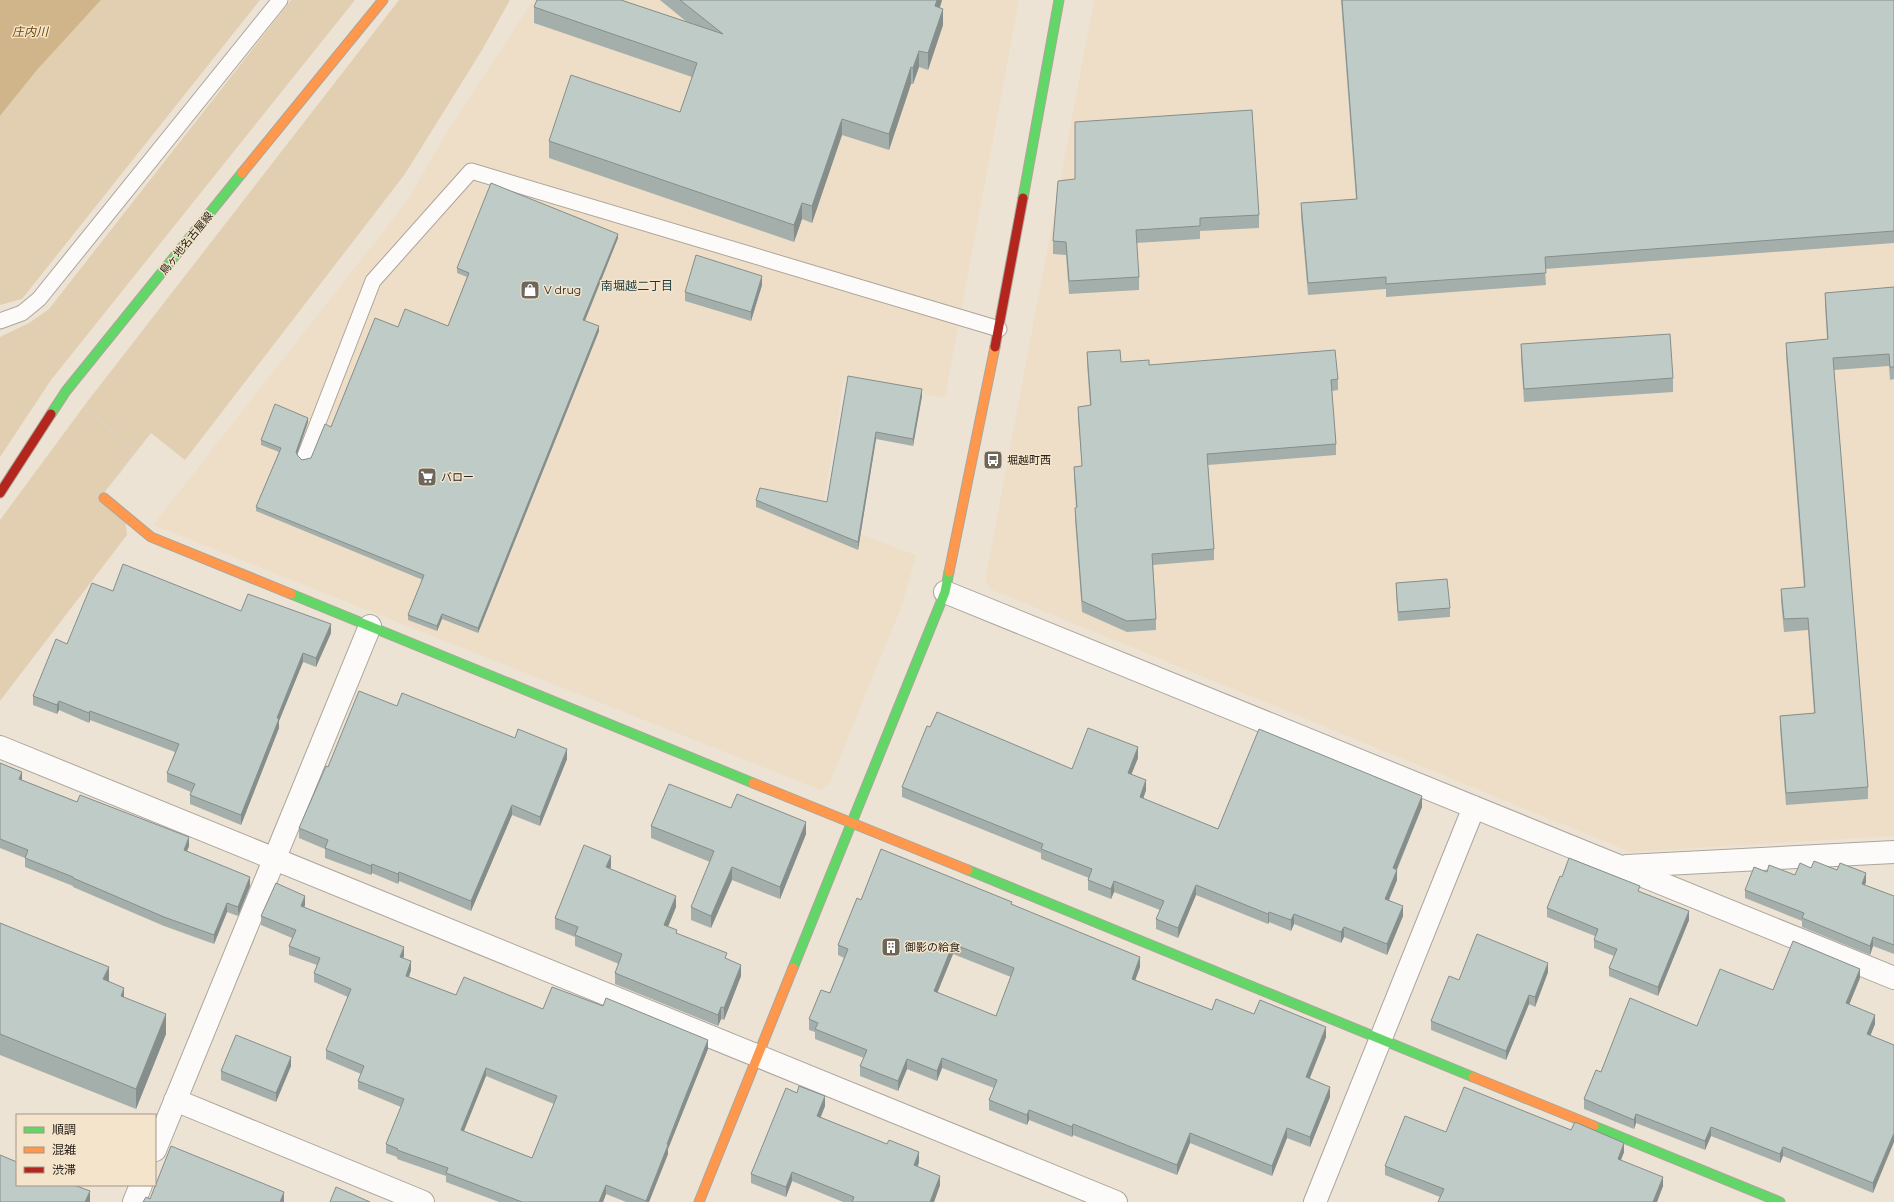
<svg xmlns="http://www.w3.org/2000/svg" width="1894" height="1202" viewBox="0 0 1894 1202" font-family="Montserrat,'Noto Sans JP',sans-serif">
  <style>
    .built { fill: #eedec7 }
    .green { fill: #e2cfb2 }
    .water { fill: #d1b58a }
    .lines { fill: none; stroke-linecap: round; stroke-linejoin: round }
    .lane-casing { stroke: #aca59b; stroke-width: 17 }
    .street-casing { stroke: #aca59b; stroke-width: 24 }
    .fast-casing { stroke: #aca59b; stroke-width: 11 }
    .slow-casing { stroke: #aca59b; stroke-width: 11 }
    .jam-casing { stroke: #aca59b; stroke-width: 11 }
    .path { stroke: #d7d5d1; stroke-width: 2.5; stroke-dasharray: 1 3; stroke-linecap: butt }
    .lane { stroke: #fcfbf9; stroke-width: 15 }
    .street { stroke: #fcfbf9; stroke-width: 22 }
    .fast { stroke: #63d668; stroke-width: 9 }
    .slow { stroke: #ff974d; stroke-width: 9 }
    .jam { stroke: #b3261e; stroke-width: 9 }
    .wall { fill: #a4afab; fill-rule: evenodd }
    .shaded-wall { fill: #868e8b }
    .building { fill: #bfcbc7; stroke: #868e8b; fill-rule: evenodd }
    .labels { text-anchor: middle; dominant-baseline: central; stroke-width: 3; stroke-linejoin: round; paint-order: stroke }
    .street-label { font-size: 11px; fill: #28221a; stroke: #f5e4cc }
    .poi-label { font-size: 11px; fill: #28221a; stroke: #f5e4cc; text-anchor: start }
    .water-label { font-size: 12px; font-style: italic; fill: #6b4800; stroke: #f5e4cc }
    .neighbourhood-label { font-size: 12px; fill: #183a3f; stroke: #f5e4cc }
  </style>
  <rect width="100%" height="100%" fill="#ece3d5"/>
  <!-- built -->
  <path class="built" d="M533 0H1019L945 398 844 379 821 520 916 555 903 603 829 784 820 790 153 525 407 201 444 137Z
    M1094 0H1894V836L1630 852 992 590 985 581Z"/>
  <!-- green -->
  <path class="green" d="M101 0H260L22 299 0 305V116L37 70Z
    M291 0H355L51 380 0 457V337L29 323 49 309Z
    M399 0H510L482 50 405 174 185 460 151 433 100 498 125 519 127 535 0 701V520L87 402Z"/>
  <!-- water -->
  <path class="water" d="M0 0H101L37 70 0 116Z"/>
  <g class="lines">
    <!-- lane casing -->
    <g class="lane-casing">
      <path id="lane" d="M0 321 22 313 39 299 280 0
        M305 456 373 281 471 171 999 329"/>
    </g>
    <!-- street casing -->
    <g class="street-casing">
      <path id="street" d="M945 592 1894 978
        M0 747 1116 1202
        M1627 866 1894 852
        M175 1100 423 1202
        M155 1150 370 626
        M134 1202 141 1185
        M1315 1202 1474 807"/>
    </g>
    <!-- fast casing -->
    <g class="fast-casing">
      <path id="fast" d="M1023 198 1059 0
        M51 414 66 391 242 173
        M291 594 753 783
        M968 870 1473 1077
        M793 968 945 592 949 572
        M1594 1126 1780 1202"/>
    </g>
    <!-- slow casing -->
    <g class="slow-casing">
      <path id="slow" d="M242 173 383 0
        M104 498 151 537 291 594
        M949 572 995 347
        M753 783 968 870
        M1473 1077 1594 1126
        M699 1202 793 968"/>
    </g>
    <!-- jam casing -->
    <g class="jam-casing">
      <path id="jam" d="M995 347 1023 198
        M0 493 51 414"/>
    </g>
    <!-- path -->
    <path class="path" d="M87 410 134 450 118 475"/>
    <!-- lane -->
    <use href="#lane" class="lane"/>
    <!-- street -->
    <use href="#street" class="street"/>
    <!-- fast -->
    <use href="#fast" class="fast"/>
    <!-- slow -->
    <use href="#slow" class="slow"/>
    <!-- jam -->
    <use href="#jam" class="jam"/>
  </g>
  <!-- wall -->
  <path class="wall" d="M660 0H942L940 8 943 25 928 70 919 67 913 84H911L889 150 842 135 812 223 802 219 794 242 549 158V141L680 112 692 77 534 23V7L688 23Z
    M1341 0H1894V243L1545 269 1546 285 1386 297V289L1308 295 1301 216V203L1356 199Z
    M1058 181 1259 215V228L1200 231V239L1136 243 1139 277V290L1069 294 1066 255 1053 254V241Z
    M618 238 585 321 599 331 478 633 442 619 437 631 408 620V615L423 580 256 511V507L279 452 261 445V440L308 422 297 454 298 456 302 460 311 458 331 427 398 327 448 326 467 277 457 273V268Z
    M762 285 751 321 685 301V292Z
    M1894 287V379L1890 380 1889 366 1834 370 1868 787V799L1786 805 1780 728V716L1814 713 1808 630 1784 632 1781 601V589L1804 588 1786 355V343L1827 339 1825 305V293Z
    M1521 344 1673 378V392L1524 402 1521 358Z
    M1087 352 1121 362 1149 365 1338 379V390L1332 391 1336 444V455L1208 465 1214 549V560L1153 565 1156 619V630L1127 632 1082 612 1075 519V508L1076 507 1074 478V467L1082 466 1078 418V407L1090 406 1087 363Z
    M848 376 922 396 913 446 876 439 858 550 756 507V500L827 502Z
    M1396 583 1450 608V617L1398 621 1396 592Z
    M113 591 241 611 331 633 316 667 303 662 279 721V728L241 825 190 804V795L191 792 167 782V773L175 752 90 720 89 723 59 710 57 714 33 705V696L67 644Z
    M397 706 567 759 540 826 512 815 471 911 399 881 398 884 372 873 371 875 325 858V849L299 838V828L328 767Z
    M930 727 1072 769 1138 758 1131 774 1146 790 1143 799 1218 829 1422 807 1397 870V880L1389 900 1403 916 1387 955 1344 937 1341 943 1294 924 1291 931 1269 922 1268 924 1196 895 1178 938 1156 929V919L1160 910 1114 892 1111 899 1088 890V880L1089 878 1041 859V853L902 797V787Z
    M0 763 22 780 189 846 187 851 250 886 238 916 227 912 214 944 164 926 73 887V886L25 867V858L0 848Z
    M731 808 806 834 780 899 732 880 711 928 691 920V907L710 862 651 838V826Z
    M611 867 610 869 676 907 668 927 677 934 727 959 741 976 724 1020 721 1019 718 1026 615 984V973L619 964 575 946V937L555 929V918Z
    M1767 872 1866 882 1865 885 1894 896V954L1873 946 1870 955 1802 927V921L1745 898V890Z
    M1562 877 1640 892 1689 920 1658 996 1609 976V968L1614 956 1594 948V940L1595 936 1547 917V908Z
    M861 900 1012 905 1140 967 1135 980 1212 1010 1254 1014 1326 1037 1310 1078 1330 1097 1310 1147 1287 1138 1272 1176 1190 1143 1177 1175 1073 1135 1072 1137 1029 1120 1027 1125 989 1110V1100L994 1088 942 1068 937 1081 907 1069 898 1091 860 1076V1066L864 1058 815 1039V1032L809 1030V1019L830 993 844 958 838 955V945ZM953 954 1011 977 996 1016 937 993Z
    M305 905 304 907 404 956 403 958 411 970 409 977 456 995 543 1009 708 1049 668 1149V1154L649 1202H626L606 1194 603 1202H499L446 1182V1176L397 1159V1157L386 1153V1144L401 1107 358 1089V1081L361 1074 326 1059V1050L348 997 314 982V973L317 965 289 955V946L292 938 261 925V916ZM486 1076 554 1104 532 1158 464 1131Z
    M0 923 109 981 124 997 166 1034 136 1109 0 1055Z
    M1548 972 1535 1007 1529 1004 1506 1060 1431 1030V1021L1459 980Z
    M1860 978 1849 1005 1875 1024 1870 1036 1894 1045 1873 1193 1783 1156 1780 1163 1711 1136 1705 1150 1636 1123 1634 1129 1584 1109V1099L1601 1072 1697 1026 1773 990Z
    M291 1066 276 1102 221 1080V1071Z
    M797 1093 825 1106 821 1117 919 1162 918 1167 940 1185 934 1202H843L792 1181 786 1197 751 1183V1174Z
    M1624 1152 1621 1160 1663 1186 1657 1202H1438L1440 1197 1385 1175V1166Z"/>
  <!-- shaded-wall -->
  <path class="shaded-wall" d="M937 0H942L935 22V6Z
    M943 9V25L928 70V53Z
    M919 51V67L913 84V68Z
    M911 67V84L889 150V134Z
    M842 119V135L812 223V206Z
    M802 203V219L794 242V225Z
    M618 234V238L583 325V320Z
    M762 276V285L751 321V312Z
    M599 326V331L478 633V628Z
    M922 389V396L913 446V439Z
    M308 418V422L296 457V452Z
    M876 432V439L858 550V542Z
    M442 614V619L437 631V626Z
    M331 624V633L316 667V658Z
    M303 653V662L279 721V728L241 825V815L277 718Z
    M59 701V710L57 714V705Z
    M90 711V720L89 723V713Z
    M1138 747V758L1128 783V773Z
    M567 749V759L540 826V817Z
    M22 772V781L19 779Z
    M1146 780V790L1140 808V797Z
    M1422 796V807L1393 878V868Z
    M512 805V815L471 911V901Z
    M806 822V834L780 899V887Z
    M189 837V846L184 859V850Z
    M611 856V867L606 878V867Z
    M372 864V873L371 875V866Z
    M732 867V880L711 928V916Z
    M1397 870V880L1385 909V899Z
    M399 872V881L398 884V874Z
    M1866 873V882L1862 892V884Z
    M250 877V886L238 916V907Z
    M1114 881V892L1111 899V889Z
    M1196 885V895L1178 938V928Z
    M305 896V905L301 915V906Z
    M676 896V907L664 936V925Z
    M227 903V912L214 944V935Z
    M1403 906V916L1387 955V944Z
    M1689 911V920L1658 996V987Z
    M1269 912V922L1268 924V914Z
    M1294 914V924L1291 931V920Z
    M1344 927V937L1341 943V932Z
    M1873 937V946L1870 955V946Z
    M953 944V954L934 1001V991Z
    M404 947V956L400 966V957Z
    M1140 957V967L1132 989V979Z
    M411 961V970L406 985V976Z
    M1548 963V972L1535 1007V997Z
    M741 965V976L724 1020V1008Z
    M109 967V987L103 979Z
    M1860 969V978L1846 1012V1003Z
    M124 988V1008L121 996Z
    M1529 995V1004L1506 1060V1051Z
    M721 1007V1019L718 1026V1015Z
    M166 1014V1034L136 1109V1089Z
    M1875 1015V1024L1867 1044V1034Z
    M1326 1027V1037L1306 1087V1077Z
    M708 1040V1049L668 1149V1154L649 1202H646L684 1100Z
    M291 1057V1066L276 1102V1093Z
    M942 1058V1068L937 1081V1071Z
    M907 1059V1069L898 1091V1081Z
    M486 1068V1076L461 1138V1130Z
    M1330 1087V1097L1310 1147V1137Z
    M825 1096V1106L817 1125V1116Z
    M1029 1110V1120L1027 1125V1115Z
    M1636 1114V1123L1634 1129V1120Z
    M1073 1124V1135L1072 1137V1127Z
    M1711 1127V1136L1705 1150V1141Z
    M1287 1128V1138L1272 1176V1166Z
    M1190 1133V1143L1177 1175V1165Z
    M1894 1133V1142L1873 1193V1183Z
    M1624 1143V1152L1618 1168V1159Z
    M1783 1147V1156L1780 1163V1154Z
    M919 1152V1162L914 1175V1165Z
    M792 1172V1181L786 1197V1187Z
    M940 1176V1185L934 1202H930Z
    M1663 1177V1186L1657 1202H1653Z
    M606 1185V1194L603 1202H599Z
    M90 1191V1202H85Z
    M284 1192V1202H280Z"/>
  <!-- building -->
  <path class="building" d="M537 0H621L723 34 680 0H937L935 6 943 9 928 53 919 51 913 68 911 67 889 134 842 119 812 206 802 203 794 225 549 141 571 75 680 112 697 63 534 7Z
    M1342 0H1894V231L1545 257 1546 273 1386 284V277L1308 283 1301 203 1357 199Z
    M1252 110 1259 215 1200 218V226L1136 230 1139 277 1069 281 1066 242 1053 241 1058 181 1075 179V122Z
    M491 183 618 234 583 320 599 326 478 628 442 614 437 626 408 615 424 575 256 507 281 448 261 440 275 404 308 418 296 452 298 456 302 460 311 458 325 424 331 427 375 318 398 327 405 309 448 326 469 273 457 268Z
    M696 255 762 276 751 312 685 292Z
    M1894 287V367H1890L1889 354 1833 358 1868 787 1786 793 1780 716 1815 713 1808 618 1784 619 1781 589 1805 587 1786 343 1828 339 1825 293Z
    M1670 334 1673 378 1524 389 1521 344Z
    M1120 350 1121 362 1149 360V365L1335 350 1338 379 1331 380 1336 444 1207 454 1214 549 1152 554 1156 619 1127 621 1082 601 1075 508 1077 507 1074 467 1082 466 1078 407 1091 405 1087 352Z
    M848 376 922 389 913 439 876 432 858 542 756 500 760 488 827 502Z
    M123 564 241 611 248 594 331 624 316 658 303 653 277 718 279 719 241 815 190 795 195 784 167 773 179 744 90 711 89 713 59 701 57 705 33 696 56 639 67 644 92 583 113 591Z
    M1447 579 1450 608 1398 612 1396 583Z
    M359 691 397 706 402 693 515 738 518 729 567 749 540 817 512 805 471 901 399 872 398 874 372 864 371 866 325 848 328 840 299 828 326 766 328 767Z
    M937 712 1072 769 1088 728 1138 747 1128 773 1146 780 1140 797 1218 829 1259 729 1422 796 1393 868 1397 870 1385 899 1403 906 1387 944 1344 927 1341 932 1294 914 1291 920 1269 912 1268 914 1196 885 1178 928 1156 919 1164 901 1114 881 1111 889 1088 880 1092 869 1041 849 1043 844 902 787 927 726 930 727Z
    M0 763 22 772 19 779 77 802 80 795 189 837 184 850 250 877 238 907 227 903 214 935 164 917 73 878V877L25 858 28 850 0 839Z
    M669 784 731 808 737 794 806 822 780 887 732 867 711 916 691 907 714 851 651 826Z
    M584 845 611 856 606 867 676 896 664 925 677 930 676 933 727 953 725 958 741 965 724 1008 721 1007 718 1015 615 973 622 954 575 935 578 927 555 918Z
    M881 849 1012 902 1011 904 1140 957 1132 979 1212 1010 1216 999 1254 1014 1260 1000 1326 1027 1306 1077 1330 1087 1310 1137 1287 1128 1272 1166 1190 1133 1177 1165 1073 1124 1072 1127 1029 1110 1027 1115 989 1100 997 1080 942 1058 937 1071 907 1059 898 1081 860 1066 867 1050 815 1029 818 1023 809 1019 821 990 830 993 848 949 838 945 857 898 861 900ZM953 944 1014 968 996 1016 934 991Z
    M1569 858 1640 886 1638 891 1689 911 1658 987 1609 968 1617 949 1594 940 1598 929 1547 908 1560 876 1562 877Z
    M1814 861 1837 870 1840 863 1866 873 1862 884 1894 896V945L1873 937 1870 946 1802 918 1804 913 1745 890 1754 867 1767 872 1769 865 1795 875 1800 863 1811 868Z
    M276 883 305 896 301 906 404 947 400 957 411 961 406 976 456 995 464 977 543 1009 552 987 603 1006 606 998 708 1040 684 1100 667 1144 668 1145 646 1201 606 1185 599 1202H522L446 1173 448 1168 397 1150 398 1149 386 1144 404 1099 358 1081 364 1066 326 1050 351 989 314 973 320 958 289 946 296 930 261 916ZM486 1068 557 1096 532 1158 461 1130Z
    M0 923 109 967 103 979 124 988 121 996 166 1014 136 1089 0 1034Z
    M1477 934 1548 963 1535 997 1529 995 1506 1051 1431 1021 1449 976 1459 980Z
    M1793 941 1860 969 1846 1003 1875 1015 1867 1034 1894 1045V1133L1873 1183 1783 1147 1780 1154 1711 1127 1705 1141 1636 1114 1634 1120 1584 1099 1596 1070 1601 1072 1630 998 1697 1026 1720 969 1773 990Z
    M236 1035 291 1057 276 1093 221 1071Z
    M799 1086 825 1096 817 1116 887 1144 889 1140 919 1152 914 1165 940 1176 930 1202H852L854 1197 792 1172 786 1187 751 1174 786 1088 797 1093Z
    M1464 1087 1571 1130 1575 1122 1624 1143 1618 1159 1663 1177 1653 1202H1438L1444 1189 1385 1166 1405 1116 1446 1132Z
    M171 1146 284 1192 280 1202H143L146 1197 150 1199Z
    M0 1155 17 1162V1185H74L90 1191 85 1202H0Z
    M336 1187 370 1202H330Z"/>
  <!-- icons -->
  <defs>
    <g id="shop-square" transform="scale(1)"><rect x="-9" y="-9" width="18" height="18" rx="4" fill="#6d665b" stroke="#f5e4cc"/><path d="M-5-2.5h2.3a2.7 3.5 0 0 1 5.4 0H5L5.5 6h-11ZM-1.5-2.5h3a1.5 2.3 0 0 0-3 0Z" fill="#fff"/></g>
    <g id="bus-square" transform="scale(1)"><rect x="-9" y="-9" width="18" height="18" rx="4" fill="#6d665b" stroke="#f5e4cc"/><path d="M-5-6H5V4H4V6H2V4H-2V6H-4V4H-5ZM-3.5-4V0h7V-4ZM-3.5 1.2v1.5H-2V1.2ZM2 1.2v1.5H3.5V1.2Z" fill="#fff"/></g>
    <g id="supermarket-square" transform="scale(1)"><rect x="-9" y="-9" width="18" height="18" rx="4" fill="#6d665b" stroke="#f5e4cc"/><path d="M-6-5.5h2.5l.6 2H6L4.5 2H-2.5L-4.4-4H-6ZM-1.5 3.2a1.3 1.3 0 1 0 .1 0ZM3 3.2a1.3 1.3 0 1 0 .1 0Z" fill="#fff"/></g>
    <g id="building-square" transform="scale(1)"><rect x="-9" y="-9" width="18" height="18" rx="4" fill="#6d665b" stroke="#f5e4cc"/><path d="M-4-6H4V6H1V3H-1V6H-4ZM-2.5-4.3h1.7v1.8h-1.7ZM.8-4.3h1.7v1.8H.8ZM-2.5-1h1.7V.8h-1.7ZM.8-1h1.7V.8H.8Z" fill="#fff"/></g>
  </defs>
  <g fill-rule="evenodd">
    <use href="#shop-square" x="530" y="290"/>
    <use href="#bus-square" x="993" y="460"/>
    <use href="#supermarket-square" x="427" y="477"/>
    <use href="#building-square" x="891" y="947"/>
  </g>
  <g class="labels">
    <!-- street labels -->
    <g class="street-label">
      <text transform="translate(186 243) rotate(-51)">鳥ヶ地名古屋線</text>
    </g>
    <!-- poi labels -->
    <g class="poi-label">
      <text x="544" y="290">V drug</text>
      <text x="1007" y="460">堀越町西</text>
      <text x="441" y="477">バロー</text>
      <text x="905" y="947">御影の給食</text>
    </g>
    <!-- water labels -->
    <g class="water-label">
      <text x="30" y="31">庄内川</text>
    </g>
    <!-- neighbourhood labels -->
    <g class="neighbourhood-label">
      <text x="637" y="285">南堀越二丁目</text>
    </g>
  </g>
  <!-- legend -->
  <rect x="16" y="1114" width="140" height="72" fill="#f5e4cc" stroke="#a39685"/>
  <rect x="24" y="1127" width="20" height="6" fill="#63d668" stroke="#a39685"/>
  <text x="52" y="1134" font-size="12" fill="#28221a">順調</text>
  <rect x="24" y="1147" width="20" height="6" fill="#ff974d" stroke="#a39685"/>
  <text x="52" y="1154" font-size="12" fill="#28221a">混雑</text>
  <rect x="24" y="1167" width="20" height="6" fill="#b3261e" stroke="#a39685"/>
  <text x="52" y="1174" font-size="12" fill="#28221a">渋滞</text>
</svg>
